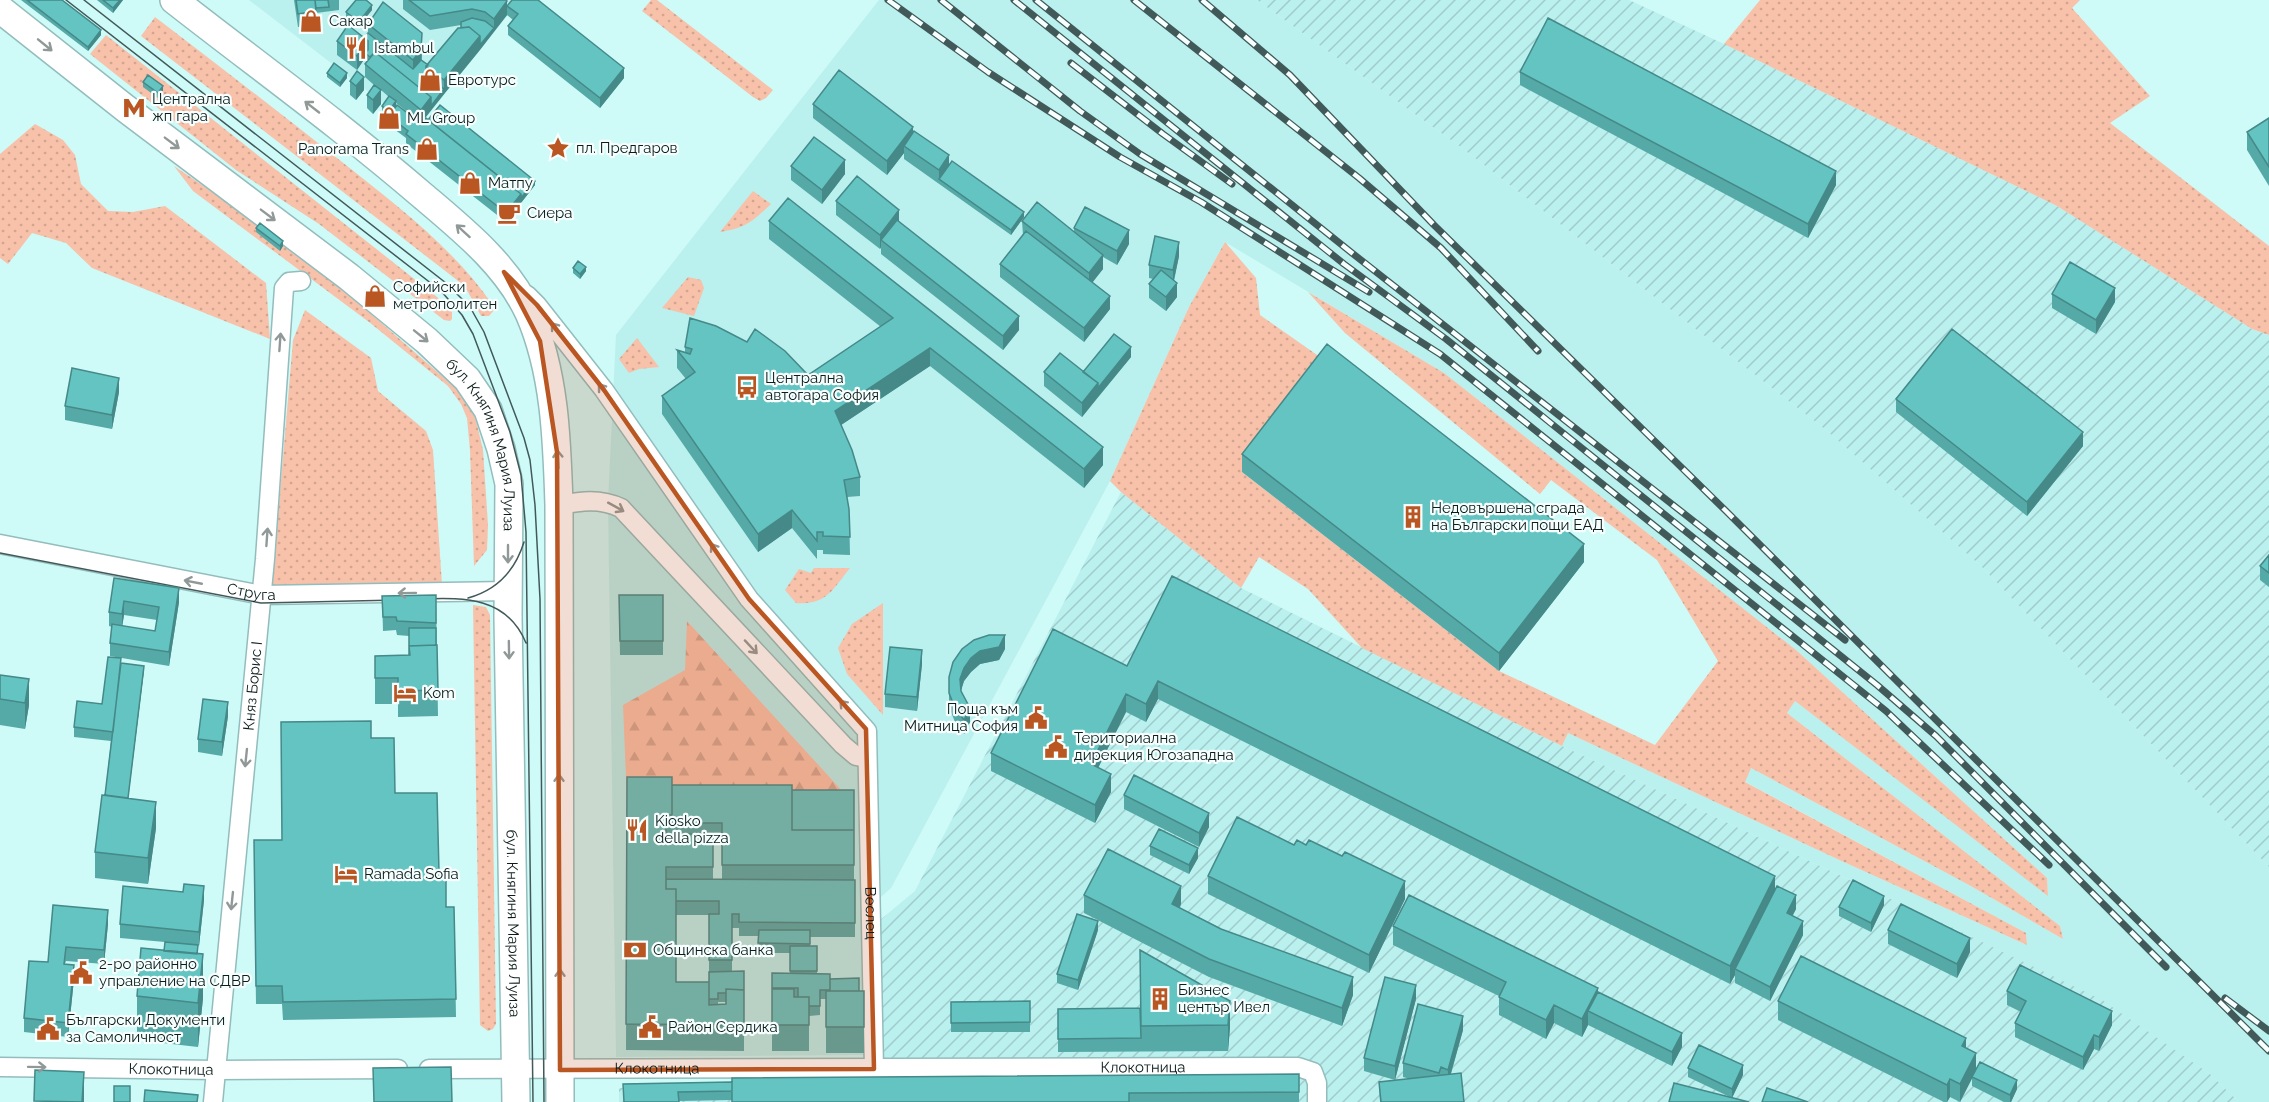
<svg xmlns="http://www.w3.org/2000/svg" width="2269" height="1102" viewBox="0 0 2269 1102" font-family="Raleway,sans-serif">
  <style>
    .built { fill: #baf0ee }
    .industrial { fill: url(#industrial-furrows) }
    .grass { fill: url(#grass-dots) }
    .forest { fill: url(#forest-firs) }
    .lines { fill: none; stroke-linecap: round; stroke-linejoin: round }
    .street-casing { stroke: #93bdbc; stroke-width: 21 }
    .primary-casing { stroke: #93bdbc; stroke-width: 30 }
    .street { stroke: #fff; stroke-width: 18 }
    .primary { stroke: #fff; stroke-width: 27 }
    .tram { stroke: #415958; stroke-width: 1.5 }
    .rail-casing { stroke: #415958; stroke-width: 7 }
    .rail { stroke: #f6fffe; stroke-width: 4.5; stroke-dasharray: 14; stroke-linecap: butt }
    .wall { fill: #55a9a7; fill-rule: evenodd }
    .shaded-wall { fill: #458988 }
    .building { fill: #63c4c2; stroke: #458988; stroke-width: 1.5 }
    .oneway { stroke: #919998 }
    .marked { fill: #ba5621; fill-opacity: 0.2; stroke: #ba5621; stroke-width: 4.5; stroke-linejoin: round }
    .labels { text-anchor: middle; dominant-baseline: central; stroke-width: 4.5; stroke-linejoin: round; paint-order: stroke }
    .poi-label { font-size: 15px; fill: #0b1c1b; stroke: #f6fffe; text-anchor: start }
    .street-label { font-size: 15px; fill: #0b1c1b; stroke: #f6fffe }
  </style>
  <defs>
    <pattern id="industrial-furrows" width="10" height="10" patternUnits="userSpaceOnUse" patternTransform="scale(1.5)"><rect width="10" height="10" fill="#baf0ee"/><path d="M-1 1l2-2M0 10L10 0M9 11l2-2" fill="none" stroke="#9fcdcc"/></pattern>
    <pattern id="grass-dots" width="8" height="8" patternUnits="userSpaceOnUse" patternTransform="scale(1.5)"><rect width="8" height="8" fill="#f8c1a9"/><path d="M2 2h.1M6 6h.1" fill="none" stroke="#d3a591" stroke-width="1.8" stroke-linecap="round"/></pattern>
    <pattern id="forest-firs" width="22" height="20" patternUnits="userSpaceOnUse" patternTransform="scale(1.5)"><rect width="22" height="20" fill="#f8c1a9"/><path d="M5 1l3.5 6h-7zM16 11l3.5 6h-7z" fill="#d3a591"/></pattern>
  </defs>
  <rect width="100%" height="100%" fill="#cefaf8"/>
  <!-- built -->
  <path class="built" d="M249 0H520L417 129Z
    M879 0H1257L1462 148 1826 430 1981 566 2269 867V1102H2239L2210 1074 2101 1000 1945 924 1562 746 1568 733 1835 858 2027 945 2026 933 1744 781 1751 768 1969 885 2063 939 2060 926 1787 713 1795 701 2048 895 2047 878 1796 650 1444 373 1225 242 1189 307 1110 481 891 888 862 914 863 1055 616 1057 608 502 616 335Z"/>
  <!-- industrial -->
  <path class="industrial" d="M1257 0H1629L1724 44 2057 206 2252 329 2269 335V867L1981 566 1826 430 1462 148Z
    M1121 492 1241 588 1562 746 1945 924 2102 1000 2210 1074 2239 1102H619V1088L883 1083 879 921 915 891Z"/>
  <!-- grass -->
  <path class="grass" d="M651 0H657L773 90 766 98 760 101 753 97 642 11Z
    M1760 0H2080L2072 8 2150 96 2110 123 2269 246V335L2252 329 2057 206 1724 44Z
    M155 17C218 65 280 113 342 162 396 205 455 249 494 307V310L489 316H481L468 292 457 280 141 36Z
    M106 35 437 297 452 312V319L450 321 444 320 319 224 236 170 90 54Z
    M35 124 63 140 75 155 81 184 108 211 133 212 165 206 266 283 270 339 92 268 66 243 32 233 8 264 0 258V154Z
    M174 166 298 250 459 391 475 416 483 450 488 525 487 550 474 566 470 450 467 418 461 404 448 386 369 322 193 191Z
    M753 191 771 204C752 222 746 228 720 232Z
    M1225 242 1256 278 1260 315 1327 362 1242 472 1499 671 1655 745 1718 661 1657 560 1551 480 1540 494 1345 333 1308 292 1444 373 1796 650 2047 878 2048 896 1795 701 1787 713 2060 926 2063 939 1969 885 1751 768 1745 782 2026 933 2027 945 1835 858 1568 733 1562 746 1362 648 1308 589 1259 557 1241 588 1121 492 1110 481 1189 307Z
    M688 277 701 280 704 288 694 316 662 308Z
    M305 310 371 358 378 391 426 431 433 450 442 585 272 587 293 340Z
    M637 338 659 367 639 369 629 373 619 359Z
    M814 568H850C832 590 827 605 796 603L785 590 799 569 811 573Z
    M883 603V715L847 674 838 648 852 624Z
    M473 605 486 607 490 615 496 1024 493 1029 488 1031 480 1025Z"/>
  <!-- forest -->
  <path class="forest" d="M687 621 854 804 627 803 623 705 685 670Z"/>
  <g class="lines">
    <!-- street casing -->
    <g class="street-casing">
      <g id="street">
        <path id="s1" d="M527 295 537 305 604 390 749 599 867 731 874 1069"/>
        <path d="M559 505C581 501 600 498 621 508L843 745 856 756 867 758"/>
        <path id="s2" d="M0 544 262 595 508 591"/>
        <path id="s3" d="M0 1067 216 1070 398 1069"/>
        <path id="s4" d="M429 1069 1298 1067 1313 1072 1317 1083V1102"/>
        <path id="s5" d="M213 1102 265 559 284 288 289 282 301 281"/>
      </g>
    </g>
    <!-- primary casing -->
    <g class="primary-casing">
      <g id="primary">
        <path d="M174 0C257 65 343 127 423 196 463 230 507 265 529 313 555 372 557 441 559 505L560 1102"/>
        <path id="s6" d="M0 9 125 108 349 277 427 341 467 379 488 410 501 449 509 484 508 617 516 1102"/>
      </g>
    </g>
    <!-- street -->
    <use href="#street" class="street"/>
    <!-- primary -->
    <use href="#primary" class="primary"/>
    <!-- tram -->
    <path class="tram" d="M66 0 441 291 462 315 473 334 510 432 521 475 526 532 533 1102
      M84 0 446 283 470 307 484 332 524 438 530 460 535 505 540 599 544 1102
      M0 553 261 603 398 600
      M468 598C497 590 515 571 524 542
      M419 599C462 598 506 595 526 643"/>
    <!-- rail casing -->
    <g class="rail-casing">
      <path id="rail" d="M888 0 988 72 1120 157 1201 202 1440 354 1886 711 2049 865
        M941 0 1080 111 1140 154 1369 292
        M1014 0 1344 264 1446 339 1877 685 1936 736 2166 967
        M1036 0 1352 253 1845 640
        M1134 0 1359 178 1441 248 1538 351
        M1202 0 1290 75 1434 225 1726 511 2269 1051
        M1071 63 1163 134 1232 184
        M2225 998 2269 1031"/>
    </g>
    <!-- rail -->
    <use href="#rail" class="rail"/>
  </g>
  <!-- wall -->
  <path class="wall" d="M21 0H62L101 35 88 51Z
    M97 0H123L113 13Z
    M294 0H339V10L316 13V25L298 27Z
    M403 0H506L507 6 624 78 600 108 508 35V26L513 20 507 15 421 123 396 103V106L422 124 535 185 506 222 408 145 406 143V138L382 120V106L389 97 381 90V104L373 114 367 108V95L374 85 365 77V64L368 60 365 58 357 70 337 55V41L364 37 368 33V24L422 47V60L428 65 461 28V25L430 30 403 9Z
    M372 10 359 26 346 17V12Z
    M1520 72 1836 185 1808 238 1520 85Z
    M327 73 347 78 340 87 327 77Z
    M350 81 364 90 356 100 350 95Z
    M143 82 163 91 158 98 143 87Z
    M813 104 913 133 949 165 1024 217 1011 235 904 159V153L887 175 813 118Z
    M2269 118V186L2247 150V132Z
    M791 166 845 174 822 204 791 180Z
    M836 201 1019 330 1003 350 881 254V247L880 249 836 215Z
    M769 221 1103 465 1084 488 930 366 841 425 860 477V496L847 497 849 509 850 555 823 554V550H817V559L792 528 758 552 662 414V396L686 379 677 368V350L685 352V347L808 375 881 327 769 239Z
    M1022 221 1074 232V228L1129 244 1117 265 1103 257V269L1092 282 1110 309 1084 342 1000 277V264L1023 235Z
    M256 228 283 246 280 251 256 232Z
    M1179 256 1174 281 1177 297 1166 311 1149 298V284L1153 279 1149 278V265Z
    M573 268 586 271 580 279 573 273Z
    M2052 294 2115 302 2096 334 2052 308Z
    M1131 357 1082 417 1044 386V372H1083Z
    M119 392 112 429 65 420V406Z
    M1896 399 2083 446 2027 516 1896 412Z
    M1242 454 1584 562 1499 671 1242 472Z
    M2269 555V587L2260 580V566Z
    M114 578 179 602 169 666 110 656V643L112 627 109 626V612ZM124 615 157 620 155 631 122 626Z
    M436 595 438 716 398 717V704H375V656L409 655V636L397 635 396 630 383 631 382 596Z
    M619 595H663V655H620Z
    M1005 649 999 660 980 664 971 672 964 681 961 691 970 722 964 734 955 722 949 707V677Z
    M121 663 144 670 128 798 156 828 148 884 95 878V852L105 795 111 741 74 737V727L102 704Z
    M922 664 917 711 885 707V694Z
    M1127 666 1775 889 1796 909 1792 916 1803 935 1770 1001 1735 983V975L1730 984 1158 699 1146 722 1126 712 1098 768 1111 792 1095 823 991 771V753Z
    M0 675 29 705 25 729 0 725Z
    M228 716 222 756 198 752V739Z
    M371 738 395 793 439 872 446 907H454L456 1017 283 1020 282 1004H256L254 858 282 840Z
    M627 777 672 803 792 804 854 790V880H855V937H810V946H817V974L830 984 859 991H864V1053H826V999H820V1015L809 1016V1051H772V973H790V953H758L759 936H739V928H732V971H744V1051L626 1050ZM713 841H722V879H713ZM676 915H709V982H676ZM718 1002H726V1004H718Z
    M1124 795 1209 827 1199 847 1124 809Z
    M1294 845 1405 899 1369 973 1208 894V876Z
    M1150 846 1198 858 1189 874 1150 855Z
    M1084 895 1181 904 1180 908 1353 995 1342 1026 1209 977 1084 913Z
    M204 900 199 946 198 945V954L203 998 198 1047 137 1040V996L164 950 165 942 120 938V924Z
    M53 905 108 924 104 964 66 961 65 964 74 979 68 1037 24 1032V1018L48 962Z
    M1884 905 1871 932 1839 916V907Z
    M1393 926 1598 988V992L1682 1047 1672 1066 1588 1025 1582 1037 1554 1023 1546 1039 1499 1015V996L1393 945Z
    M1098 930 1078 990 1057 983V974Z
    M1888 930 1970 952 1957 978 1888 944Z
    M1140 950 1230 1001V1027L1228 1051 1058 1052V1009L1140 1008Z
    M2007 991 2112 1025 2099 1051 2094 1049 2083 1070 2015 1037V1023L2021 1012 2007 1005Z
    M1416 999 1395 1080 1364 1071V1058Z
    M1030 1001V1032H951V1002Z
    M1778 1001 1966 1048 1976 1070 2017 1089 2011 1102H2004L1972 1086V1077L1960 1102 1950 1097 1947 1102H1944L1778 1020Z
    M1463 1030 1451 1074 1464 1102H1380L1379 1082 1410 1079 1403 1077V1063Z
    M1688 1068 1743 1075 1732 1098 1688 1077Z
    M1299 1074V1102H732V1100L679 1101 623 1084Z"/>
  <!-- shaded-wall -->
  <path class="shaded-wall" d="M120 0H123L113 13V8Z
    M507 1V15L480 50 444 94V80L480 36 494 28V19Z
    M372 5V10L359 26V22Z
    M101 30V35L88 51V47Z
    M422 33 421 64 413 74V60Z
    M368 41V55L365 53V58L357 70V56Z
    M624 68V78L600 108V98Z
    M347 73V78L340 87V83Z
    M364 77V90L356 100V86Z
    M163 86V91L158 98V93Z
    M444 89V94L421 123V110L431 97Z
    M381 90V104L373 114V100Z
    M396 101V115L389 116V111Z
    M913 127V141L904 146V153L887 175V161Z
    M949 155V169L939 179V170Z
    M845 160V174L822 204V190Z
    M1836 171V185L1808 238V224Z
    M535 181V185L506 222V213L521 194Z
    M899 210V224L881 240V247L880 249V235Z
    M1024 212V217L1011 235V230Z
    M1129 230V244L1117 265V251Z
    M283 241V246L280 251V246Z
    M1179 242V256L1173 284V270Z
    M1103 255V269L1089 287V273Z
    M586 267V271L580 279V274Z
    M1177 283V297L1166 311V297Z
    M2115 288V302L2096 334V320Z
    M1110 296V309L1084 342V328Z
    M1019 316V330L1003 350V336Z
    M1131 347V357L1098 397V388Z
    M930 348V366L835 429V411Z
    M119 378V392L112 429V415Z
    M1098 383V397L1082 417V403Z
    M2083 432V446L2027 516V502Z
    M1103 447V465L1084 488V469Z
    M792 510V528L758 552V534Z
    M1584 544V562L1499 671V653Z
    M179 588V602L169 666V652Z
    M124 601V615L122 628V614Z
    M1005 635V649L999 660 980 664 971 672 964 681 960 693V679L964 668 971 658 980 651Z
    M922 650V664L917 711V697Z
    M144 666V670L125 824V819Z
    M29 679V705L25 729V703Z
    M1158 681V699L1146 722V704Z
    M1126 694V712L1091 782V764Z
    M228 702V716L222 756V742Z
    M970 708V722L964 734V720Z
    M1111 774V792L1095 823V805Z
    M156 802V828L148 884V858Z
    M1209 813V827L1199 847V833Z
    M1198 848V858L1189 874V865Z
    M1775 876V895L1735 969V975L1730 984V966Z
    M1405 881V899L1369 973V955Z
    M204 886V900L199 946V932Z
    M1181 886V904L1172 922V904Z
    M1796 895V909L1787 927V913Z
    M1884 896V905L1871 932V923Z
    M108 910V924L104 964V950Z
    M1098 921V930L1078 990V980Z
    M1803 921V935L1770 1001V987Z
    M1970 938V952L1957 978V964Z
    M203 954V998L198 1047V1003Z
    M74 965V979L68 1037V1023Z
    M1353 977V995L1342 1026V1008Z
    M1416 985V999L1395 1080V1066Z
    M1598 988V1006L1588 1011V1025L1582 1037V1019Z
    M1230 1001V1027L1228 1051V1025Z
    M1554 1005V1023L1546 1039V1020Z
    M2112 1011V1025L2099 1051V1037Z
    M1463 1016V1030L1448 1083V1070Z
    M1682 1033V1047L1672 1066V1052Z
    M2094 1035V1049L2083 1070V1057Z
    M1966 1038V1056L1962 1046Z
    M1976 1053V1071L1960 1102V1084Z
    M1743 1065V1075L1732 1098V1089Z
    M84 1072V1102H82Z
    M1950 1079V1097L1947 1102V1085Z
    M2017 1080V1089L2011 1102H2010V1095Z"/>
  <!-- building -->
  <path class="building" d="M27 0H62L101 30 88 47Z
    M103 0H120L113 8Z
    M296 0H315L316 11 298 14Z
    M315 0H328L329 7 316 8Z
    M356 0H366L372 5 359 22 346 12Z
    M409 0H506L507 1 494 19 485 12 472 9 430 16Z
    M512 0H538L624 68 600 98 508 26 518 14 507 6Z
    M383 2 422 33 421 50 413 60 368 24Z
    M472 18 485 21 494 28 480 45V36L469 27 461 28V22Z
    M1548 18 1836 171 1808 224 1520 72Z
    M348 25 368 41 357 56 337 41Z
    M469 27 480 36 444 80 426 66 458 28Z
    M368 33 413 69 421 60 428 65 426 66V76L444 89 431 106V97L375 52 370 57 365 53 368 50V41L364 37Z
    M375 52 431 97 421 110 365 64Z
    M334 63 347 73 340 83 327 73Z
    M839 70 913 127 887 161 813 104Z
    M357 71 364 77 356 86 350 81Z
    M148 75 163 86 158 93 143 82Z
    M374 85 381 90 373 100 367 95Z
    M389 96 396 101 389 111 382 106Z
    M397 105 422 124 426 118 521 194 506 213 406 134 408 131 389 116Z
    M440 105 535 181 521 198V194L428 120Z
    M2269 118V167L2247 132Z
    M914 131 949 155 939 170 904 146Z
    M814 137 845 160 822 190 791 166Z
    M952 161 1024 212 1011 230 939 179Z
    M857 176 899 210 880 235 836 201Z
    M788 198 1103 447 1084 469 930 348 835 411 852 450 860 477 844 480 849 509 850 537 823 536V532H817V541L792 510 758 534 662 396 695 372 677 350 690 354 692 349 685 347 690 318 716 326 747 342 755 329 785 351 808 375 893 318 769 221Z
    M1037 202 1103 255 1089 273 1022 221Z
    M1085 207 1129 230 1117 251 1074 228Z
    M897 220 1019 316 1003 336 881 240Z
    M260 223 283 241 280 246 256 228Z
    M1026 231 1110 296 1084 328 1000 264Z
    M1155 236 1179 242 1173 270 1149 265Z
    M578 261 586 267 580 274 573 268Z
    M2070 262 2115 288 2096 320 2052 294Z
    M1161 270 1177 283 1166 297 1149 284Z
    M1952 329 2083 432 2027 502 1896 399Z
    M1114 334 1131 347 1098 388V383L1083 372Z
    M1327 344 1584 544 1499 653 1242 454Z
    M1060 353 1098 383 1082 403 1044 372Z
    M72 368 119 378 112 415 65 406Z
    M2269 555V573L2260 566Z
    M1172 576 1775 876 1730 966 1158 681 1146 704 1126 694 1091 764 1111 774 1095 805 991 753 1053 629 1127 666Z
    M114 578 179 588 169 652 110 643 112 624 155 631 159 607 124 601 122 614 109 612Z
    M436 595V623L397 621 396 617H383L382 596Z
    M619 595H663V641H620Z
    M409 628H436V645L409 646V655Z
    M989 635H1005L999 647 980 651 971 658 964 668 960 679 961 691 970 708 964 720 955 708 949 693V677L953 662 962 649 974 640Z
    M437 645 438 690 398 691V678H375V656L410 655 409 646Z
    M890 647 922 650 917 697 885 694Z
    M108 657 121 658 113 732 74 727 77 701 102 704Z
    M121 663 144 666 128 798 105 795Z
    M0 675 29 679 25 703 0 699Z
    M203 699 228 702 222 742 198 739Z
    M371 721V738H394L395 793H437L439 872H446V907H454L456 999 283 1002 282 986H256L254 840H282L281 722Z
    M1134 775 1209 813 1199 833 1124 795Z
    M627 777H672V815H666V834H713V867H666V889H676V982H709V1005L726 1004V989L744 990V1025L626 1024Z
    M672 785H792V830H854V865H722V823H672Z
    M792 790H854V830H792Z
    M102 795 156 802 148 858 95 852Z
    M1237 817 1294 845 1297 840 1306 845 1309 840 1342 856 1345 852 1405 881 1369 955 1208 876Z
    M1159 829 1198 848 1189 865 1150 846Z
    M1108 849 1181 886 1172 904 1221 929 1353 977 1342 1008 1209 959 1084 895Z
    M666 879 855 880V923L739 922V914H732V960H709V914H719V901H676V889H666Z
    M1853 880 1884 896 1871 923 1839 907Z
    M184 884 204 886 199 932 120 924 123 886 183 892Z
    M1777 886 1796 895 1787 913 1803 921 1770 987 1735 969Z
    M1409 895 1598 988 1582 1019 1554 1005 1546 1020 1499 997 1506 982 1393 926Z
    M1901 904 1970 938 1957 964 1888 930Z
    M53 905 108 910 104 950 66 947 64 964 74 965 68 1023 24 1018 29 961 48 962Z
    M1077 914 1098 921 1078 980 1057 974Z
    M759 930H810V944L758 943Z
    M165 942 198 945 197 954 164 951Z
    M790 946H817V971H790Z
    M141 948 203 954 198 1003 137 996Z
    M1140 950 1230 1001 1228 1025 1141 1026Z
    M1801 956 1966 1038 1962 1046 1976 1053 1960 1084 1950 1079 1947 1085 1778 1001Z
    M2020 965 2112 1011 2099 1037 2094 1035 2083 1057 2015 1023 2026 1001 2007 991Z
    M744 971V990L726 989V993H718V999H709V972Z
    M772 973 830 974V990H820V1006H809V997H798V988H772Z
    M1385 977 1416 985 1395 1066 1364 1058Z
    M859 978V991H830V979Z
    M772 989H794V997H809V1025H772Z
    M826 991H864V1027H826Z
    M1598 992 1682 1033 1672 1052 1588 1011Z
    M1030 1001V1022L951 1023V1002Z
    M1418 1004 1463 1016 1448 1070 1441 1067 1439 1073 1403 1063Z
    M1140 1008 1141 1038 1058 1039V1009Z
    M1699 1045 1743 1065 1732 1089 1688 1068Z
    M1980 1062 2017 1080 2010 1095 1972 1077Z
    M451 1067 452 1102H374L373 1068Z
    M35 1070 84 1072 82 1102 34 1101Z
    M1461 1073 1464 1102H1381L1379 1082Z
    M1299 1074V1092L1129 1093V1102H732V1078Z
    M732 1082V1091L678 1092 679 1102H624L623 1084Z
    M1674 1083 1749 1102H1669Z
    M114 1086H130V1102H114Z
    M1767 1088 1808 1102H1762Z
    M145 1090 198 1095 197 1102H144Z"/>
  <!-- one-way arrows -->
  <defs><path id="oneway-shaft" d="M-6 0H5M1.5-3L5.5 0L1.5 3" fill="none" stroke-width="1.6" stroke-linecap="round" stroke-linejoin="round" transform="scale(1.5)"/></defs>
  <g class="oneway">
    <use href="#oneway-shaft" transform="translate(45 45) rotate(39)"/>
    <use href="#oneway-shaft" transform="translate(312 107) rotate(-142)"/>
    <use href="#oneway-shaft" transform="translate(172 143) rotate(37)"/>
    <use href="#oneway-shaft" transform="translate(268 215) rotate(37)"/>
    <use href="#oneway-shaft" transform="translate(463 231) rotate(-138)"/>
    <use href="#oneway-shaft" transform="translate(557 330) rotate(-128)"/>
    <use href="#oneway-shaft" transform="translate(421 336) rotate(39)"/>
    <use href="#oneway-shaft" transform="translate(280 342) rotate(-86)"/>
    <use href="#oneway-shaft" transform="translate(604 391) rotate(-128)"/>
    <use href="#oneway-shaft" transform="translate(558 459) rotate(-93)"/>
    <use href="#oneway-shaft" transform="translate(616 507) rotate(29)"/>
    <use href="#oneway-shaft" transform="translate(267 537) rotate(-86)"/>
    <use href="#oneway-shaft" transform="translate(716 551) rotate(-125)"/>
    <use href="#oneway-shaft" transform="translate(508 554) rotate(90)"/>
    <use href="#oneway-shaft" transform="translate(193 582) rotate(-169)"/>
    <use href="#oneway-shaft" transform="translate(407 593) rotate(179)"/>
    <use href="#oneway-shaft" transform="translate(751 647) rotate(47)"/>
    <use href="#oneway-shaft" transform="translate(509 650) rotate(89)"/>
    <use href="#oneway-shaft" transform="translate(846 707) rotate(-132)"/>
    <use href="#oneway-shaft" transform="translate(246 758) rotate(96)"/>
    <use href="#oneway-shaft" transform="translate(559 783) rotate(-90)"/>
    <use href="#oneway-shaft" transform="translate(232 901) rotate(96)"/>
    <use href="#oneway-shaft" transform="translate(560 978) rotate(-90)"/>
    <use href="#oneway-shaft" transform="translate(37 1067) rotate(1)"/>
  </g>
  <!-- marked area -->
  <path class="marked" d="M504 272 537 305 604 390 749 599 866 729 874 1069 560 1070 557 452 540 341Z"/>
  <!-- icons -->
  <defs>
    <g id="shop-bare" transform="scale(1.8)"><path d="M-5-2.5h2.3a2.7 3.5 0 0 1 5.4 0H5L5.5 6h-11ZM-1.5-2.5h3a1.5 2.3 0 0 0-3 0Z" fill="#ba5621" stroke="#f6fffe" stroke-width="2.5" paint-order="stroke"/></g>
    <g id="restaurant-bare" transform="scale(1.8)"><path d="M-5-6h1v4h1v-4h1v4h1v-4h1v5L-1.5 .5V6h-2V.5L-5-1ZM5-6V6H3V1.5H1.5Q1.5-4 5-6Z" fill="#ba5621" stroke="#f6fffe" stroke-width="2.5" paint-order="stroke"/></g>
    <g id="metro-bare" transform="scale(1.8)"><path d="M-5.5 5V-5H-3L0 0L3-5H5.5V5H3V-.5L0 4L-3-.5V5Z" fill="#ba5621" stroke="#f6fffe" stroke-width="2.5" paint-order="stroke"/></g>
    <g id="sight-bare" transform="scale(1.8)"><path d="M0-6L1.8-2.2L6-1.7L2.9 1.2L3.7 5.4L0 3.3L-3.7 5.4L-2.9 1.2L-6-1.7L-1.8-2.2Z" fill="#ba5621" stroke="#f6fffe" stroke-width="2.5" paint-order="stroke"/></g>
    <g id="cafe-bare" transform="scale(1.8)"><path d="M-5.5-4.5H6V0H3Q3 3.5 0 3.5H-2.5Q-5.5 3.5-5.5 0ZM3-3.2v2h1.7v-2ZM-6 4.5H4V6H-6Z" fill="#ba5621" stroke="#f6fffe" stroke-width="2.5" paint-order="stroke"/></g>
    <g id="bus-bare" transform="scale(1.8)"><path d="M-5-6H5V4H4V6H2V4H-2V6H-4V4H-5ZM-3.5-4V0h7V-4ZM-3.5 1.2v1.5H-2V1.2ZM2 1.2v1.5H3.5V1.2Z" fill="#ba5621" stroke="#f6fffe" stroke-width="2.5" paint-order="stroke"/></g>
    <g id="building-bare" transform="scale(1.8)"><path d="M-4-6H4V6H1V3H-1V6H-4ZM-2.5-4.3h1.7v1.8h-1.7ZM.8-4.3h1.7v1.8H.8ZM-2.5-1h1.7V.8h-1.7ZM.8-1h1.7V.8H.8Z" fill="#ba5621" stroke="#f6fffe" stroke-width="2.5" paint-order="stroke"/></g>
    <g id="hotel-bare" transform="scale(1.8)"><path d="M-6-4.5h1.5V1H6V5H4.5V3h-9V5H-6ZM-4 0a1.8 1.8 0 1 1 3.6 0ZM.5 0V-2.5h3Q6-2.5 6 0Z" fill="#ba5621" stroke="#f6fffe" stroke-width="2.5" paint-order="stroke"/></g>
    <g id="civic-bare" transform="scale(1.8)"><path d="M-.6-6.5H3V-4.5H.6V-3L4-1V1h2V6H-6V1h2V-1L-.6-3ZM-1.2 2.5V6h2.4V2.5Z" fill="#ba5621" stroke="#f6fffe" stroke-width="2.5" paint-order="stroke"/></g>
    <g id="bank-bare" transform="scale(1.8)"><path d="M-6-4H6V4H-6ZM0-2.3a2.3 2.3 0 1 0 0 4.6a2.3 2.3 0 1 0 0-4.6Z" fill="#ba5621" stroke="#f6fffe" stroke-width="2.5" paint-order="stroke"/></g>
  </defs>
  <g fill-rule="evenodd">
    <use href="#shop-bare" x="311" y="21"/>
    <use href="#restaurant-bare" x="356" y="48"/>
    <use href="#shop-bare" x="430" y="80"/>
    <use href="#metro-bare" x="134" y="108"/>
    <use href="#shop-bare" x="389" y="118"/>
    <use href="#sight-bare" x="558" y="148"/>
    <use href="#shop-bare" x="427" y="149"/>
    <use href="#shop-bare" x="470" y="183"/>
    <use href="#cafe-bare" x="509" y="213"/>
    <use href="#shop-bare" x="375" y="296"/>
    <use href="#bus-bare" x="747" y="387"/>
    <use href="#building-bare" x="1413" y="517"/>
    <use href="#hotel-bare" x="405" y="693"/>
    <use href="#civic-bare" x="1036" y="718"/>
    <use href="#civic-bare" x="1056" y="747"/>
    <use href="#restaurant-bare" x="637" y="830"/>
    <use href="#hotel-bare" x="346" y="874"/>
    <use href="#bank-bare" x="635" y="950"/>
    <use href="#civic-bare" x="81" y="973"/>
    <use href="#building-bare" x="1160" y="999"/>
    <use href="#civic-bare" x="650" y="1027"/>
    <use href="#civic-bare" x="48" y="1029"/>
  </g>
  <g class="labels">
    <!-- poi labels -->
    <g class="poi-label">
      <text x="329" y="21">Сакар</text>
      <text x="374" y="48">Istambul</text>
      <text x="448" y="80">Евротурс</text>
      <text x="152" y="99">Централна<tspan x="152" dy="17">жп гара</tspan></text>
      <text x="407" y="118">ML Group</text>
      <text x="576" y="148">пл. Предгаров</text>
      <text x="409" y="149" text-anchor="end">Panorama Trans</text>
      <text x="488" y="183">Матпу</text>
      <text x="527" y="213">Сиера</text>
      <text x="393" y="287">Софийски<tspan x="393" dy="17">метрополитен</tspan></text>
      <text x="765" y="378">Централна<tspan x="765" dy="17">автогара София</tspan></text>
      <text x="1431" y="508">Недовършена сграда<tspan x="1431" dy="17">на Български пощи ЕАД</tspan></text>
      <text x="423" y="693">Kom</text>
      <text x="1018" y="709" text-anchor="end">Поща към<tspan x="1018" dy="17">Митница София</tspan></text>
      <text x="1074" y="738">Териториална<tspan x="1074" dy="17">дирекция Югозападна</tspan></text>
      <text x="655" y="821">Kiosko<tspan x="655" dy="17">della pizza</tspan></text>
      <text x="364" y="874">Ramada Sofia</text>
      <text x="653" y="950">Общинска банка</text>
      <text x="99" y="964">2-ро районно<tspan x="99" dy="17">управление на СДВР</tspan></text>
      <text x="1178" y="990">Бизнес<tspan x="1178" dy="17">център Ивел</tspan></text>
      <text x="66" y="1020">Български Документи<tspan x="66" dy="17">за Самоличност</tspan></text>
      <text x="668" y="1027">Район Сердика</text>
    </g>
    <!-- street labels -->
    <g class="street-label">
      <text stroke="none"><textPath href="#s6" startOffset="664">бул. Княгиня Мария Луиза</textPath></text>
      <text stroke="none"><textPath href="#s2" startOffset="256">Струга</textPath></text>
      <text stroke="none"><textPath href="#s5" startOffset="418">Княз Борис I</textPath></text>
      <text stroke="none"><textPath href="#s1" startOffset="736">Веслец</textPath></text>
      <text stroke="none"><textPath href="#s6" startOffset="1150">бул. Княгиня Мария Луиза</textPath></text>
      <text stroke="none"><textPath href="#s4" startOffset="714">Клокотница</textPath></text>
      <text stroke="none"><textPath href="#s3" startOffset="171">Клокотница</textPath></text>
      <text stroke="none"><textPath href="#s4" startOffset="228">Клокотница</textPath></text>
    </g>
  </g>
</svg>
